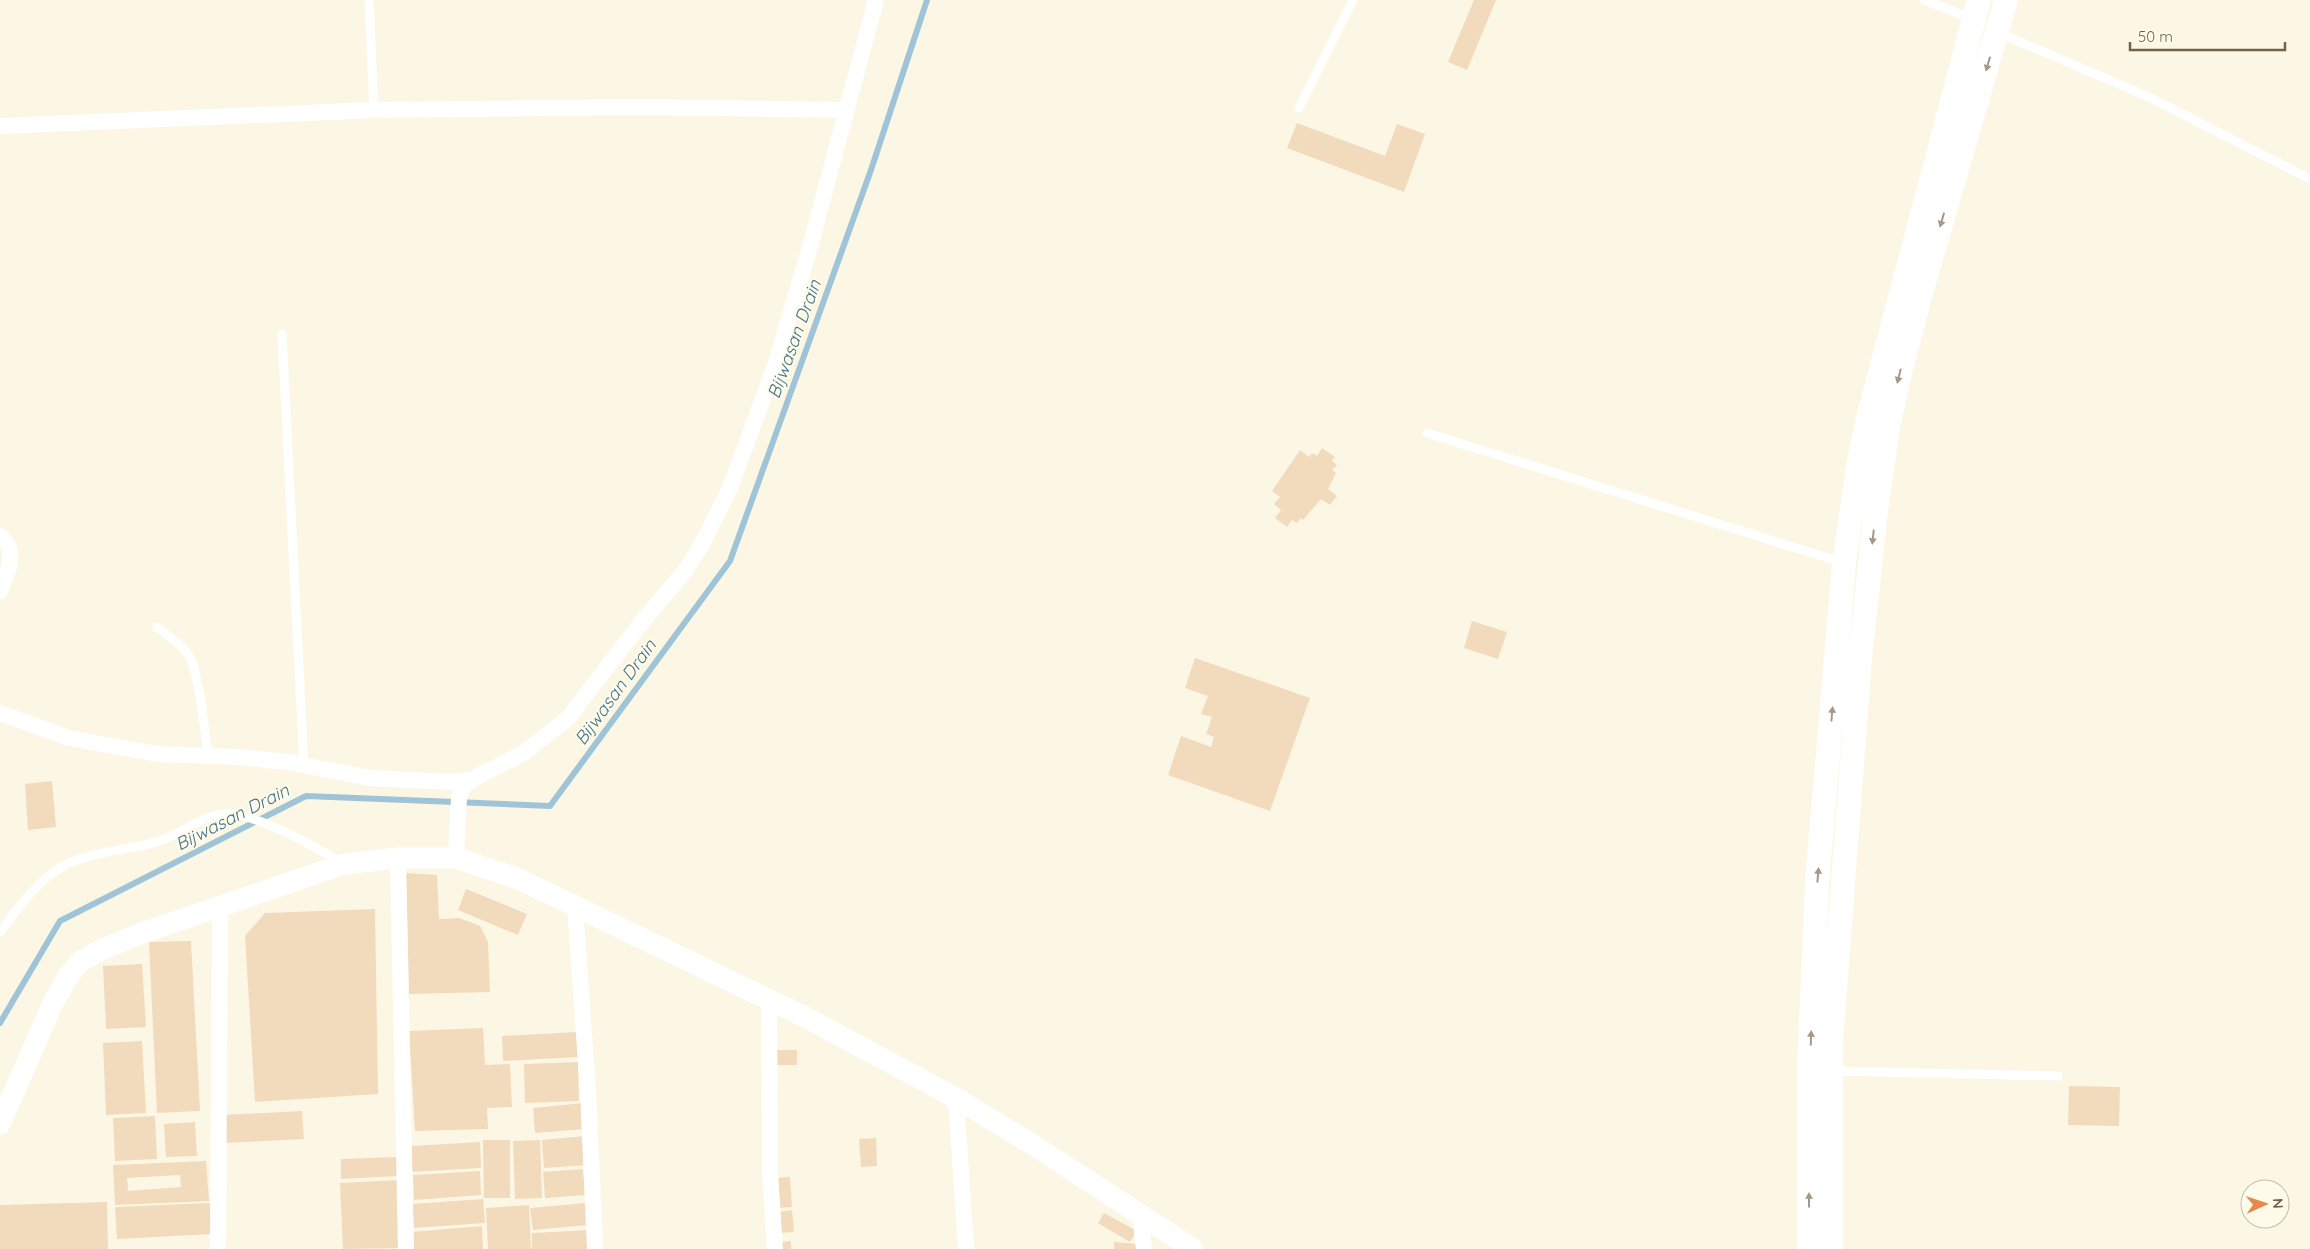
<svg xmlns="http://www.w3.org/2000/svg" width="2310" height="1249" viewBox="0 0 2310 1249" font-family="Quicksand,sans-serif">
  <style>
    .lines { fill: none; stroke-linecap: round; stroke-linejoin: round }
    .stream { stroke: #9fc4d7; stroke-width: 6 }
    .building { fill: #f2dbbc; fill-rule: evenodd }
    .service { stroke: #fff; stroke-width: 9 }
    .minor { stroke: #fff; stroke-width: 16 }
    .tertiary { stroke: #fff; stroke-width: 21 }
    .secondary { stroke: #fff; stroke-width: 24 }
    .oneway { fill: #a59889 }
    .labels { text-anchor: middle; dominant-baseline: central; stroke-width: 4; stroke-linejoin: round; paint-order: stroke }
    .water-label { font-size: 18px; font-style: italic; fill: #46758f; stroke: #fffbea }
  </style>
  <rect width="100%" height="100%" fill="#fcf7e4"/>
  <g class="lines">
    <!-- stream -->
    <path class="stream" d="M0 1023 60 921 306 796 550 806 730 561 871 170 927 0"/>
  </g>
  <!-- building -->
  <path class="building" d="M1474 0H1496L1467 70 1448 62Z
    M1297 123 1385 156 1397 124 1425 134 1404 192 1287 148Z
    M1322 448 1335 457 1332 461 1337 465 1332 470 1336 473 1328 489 1337 496 1330 505 1321 499 1303 520 1301 518 1297 523 1292 520 1287 527 1275 518 1281 510 1274 504 1280 497 1272 491 1300 450 1309 457 1312 453 1317 456Z
    M1472 621 1507 632 1498 659 1464 648Z
    M1195 658 1310 698 1270 811 1168 775 1181 736 1211 747 1214 737 1206 734 1212 717 1201 714 1208 696 1185 688Z
    M52 781 56 827 28 830 25 784Z
    M406 873 437 875 439 919 459 918 480 926 488 942 490 992 409 994Z
    M466 889 527 914 518 935 458 910Z
    M375 909 378 1094 255 1102 245 936 265 913Z
    M191 941 200 1111 157 1113 149 942Z
    M142 964 146 1027 106 1029 103 966Z
    M483 1028 485 1065 510 1064 512 1107 487 1108 488 1129 415 1131 409 1031Z
    M577 1032 579 1057 503 1061 502 1036Z
    M142 1041 146 1113 106 1115 103 1043Z
    M775 1050H797V1065H776Z
    M578 1062 579 1101 525 1103 524 1064Z
    M2069 1086 2120 1087 2119 1126 2068 1125Z
    M583 1103 585 1129 535 1133 533 1108Z
    M302 1111 304 1139 224 1143 222 1115Z
    M155 1116 157 1159 115 1161 113 1118Z
    M195 1122 197 1156 166 1157 164 1124Z
    M585 1136 588 1165 544 1168 542 1140Z
    M876 1138 877 1166 861 1167 859 1139Z
    M483 1140H510V1198H484Z
    M540 1140 542 1198 515 1199 513 1141Z
    M480 1142 481 1168 412 1172 411 1146Z
    M397 1157 398 1176 341 1179V1159Z
    M206 1161 209 1201 115 1205 113 1165ZM180 1175 181 1187 128 1191 127 1178Z
    M583 1169 585 1195 545 1198 543 1172Z
    M480 1171 481 1195 414 1200 413 1175Z
    M790 1177 792 1207 777 1208 776 1178Z
    M399 1180 402 1248 343 1249 340 1183Z
    M483 1199 485 1223 414 1228 412 1204Z
    M107 1202 108 1249H0V1205Z
    M210 1203 212 1234 117 1239 115 1207Z
    M586 1203 588 1225 533 1230 530 1208Z
    M529 1205 531 1249H488L486 1208Z
    M792 1210 794 1232 780 1233 777 1212Z
    M1104 1213 1137 1231 1130 1242 1098 1223Z
    M482 1226 483 1249H412L411 1232Z
    M590 1230 591 1249H532V1233Z
    M791 1241V1249H781V1242Z
    M1114 1242 1139 1244 1138 1249H1114Z"/>
  <g class="lines">
    <!-- service -->
    <path class="service" d="M369 0 374 110
      M1924 0 1973 19
      M1997 32 2149 97 2310 179
      M1299 108 1353 0
      M282 334 304 766
      M1427 433 1844 563
      M157 627C168 636 182 644 189 656 199 672 205 733 208 755
      M0 932C21 905 43 871 77 860 107 849 140 850 169 837 189 829 207 813 229 814 260 815 314 847 341 862
      M1831 1071 2058 1076"/>
    <!-- minor -->
    <path class="minor" d="M0 126 374 110 638 107 846 110
      M0 536C19 551 8 572 0 591
      M0 713 69 738 157 754 238 757 287 762 370 778 451 782 469 780
      M398 858 406 1249
      M456 858 459 797 464 785 478 776 524 753 568 718 641 623 685 571 701 546 730 488 776 363 811 243 876 0
      M575 906 588 1091 595 1249
      M769 1000 770 1173 775 1249
      M956 1098 966 1249
      M1140 1214 1144 1249
      M218 1249 220 907"/>
    <!-- tertiary -->
    <path class="tertiary" d="M0 1124 52 1005 69 975 81 961 101 950 142 933 344 864 398 858H456L519 879 807 1018 956 1098 1035 1146 1193 1249"/>
    <!-- secondary -->
    <path class="secondary" d="M1809 1249V1071L1817 883 1844 563 1859 461 1868 418 1979 0
      M1831 1249V1042L1860 658 1876 510 1888 428 1899 377 1921 293 2006 0"/>
  </g>
  <!-- one-way arrows -->
  <defs><path id="oneway-solid" d="M-6-.8H1V-3.2L6.5 0L1 3.2V.8H-6Z" transform="scale(1.25)"/></defs>
  <g class="oneway">
    <use href="#oneway-solid" transform="translate(1988 64) rotate(106)"/>
    <use href="#oneway-solid" transform="translate(1942 220) rotate(106)"/>
    <use href="#oneway-solid" transform="translate(1899 376) rotate(104)"/>
    <use href="#oneway-solid" transform="translate(1873 537) rotate(96)"/>
    <use href="#oneway-solid" transform="translate(1832 714) rotate(-85)"/>
    <use href="#oneway-solid" transform="translate(1818 875) rotate(-85)"/>
    <use href="#oneway-solid" transform="translate(1811 1038) rotate(-88)"/>
    <use href="#oneway-solid" transform="translate(1809 1200) rotate(-90)"/>
  </g>
  <g class="labels">
    <!-- water labels -->
    <g class="water-label">
      <text transform="translate(794 339) rotate(-70)">Bijwasan Drain</text>
      <text transform="translate(615 692) rotate(-54)">Bijwasan Drain</text>
      <text transform="translate(232 817) rotate(-27)">Bijwasan Drain</text>
    </g>
  </g>
  <!-- north arrow -->
  <g transform="translate(2265 1204) rotate(87)"><circle r="24" fill="#fffbea" stroke="#c8bdaa"/>
  <path d="M0-4L9 19L0 12L-9 19Z" fill="#e68a49"/>
  <text y="-8" font-size="14" font-weight="bold" text-anchor="middle" fill="#75614a">N</text>
  </g>
  <!-- scale -->
  <path d="M2130 42v8h155v-8" fill="none" stroke="#75614a" stroke-width="2.5"/>
  <text x="2138" y="42" font-size="15" fill="#75614a" stroke="#fffbea" stroke-width="4" paint-order="stroke">50 m</text>
</svg>
